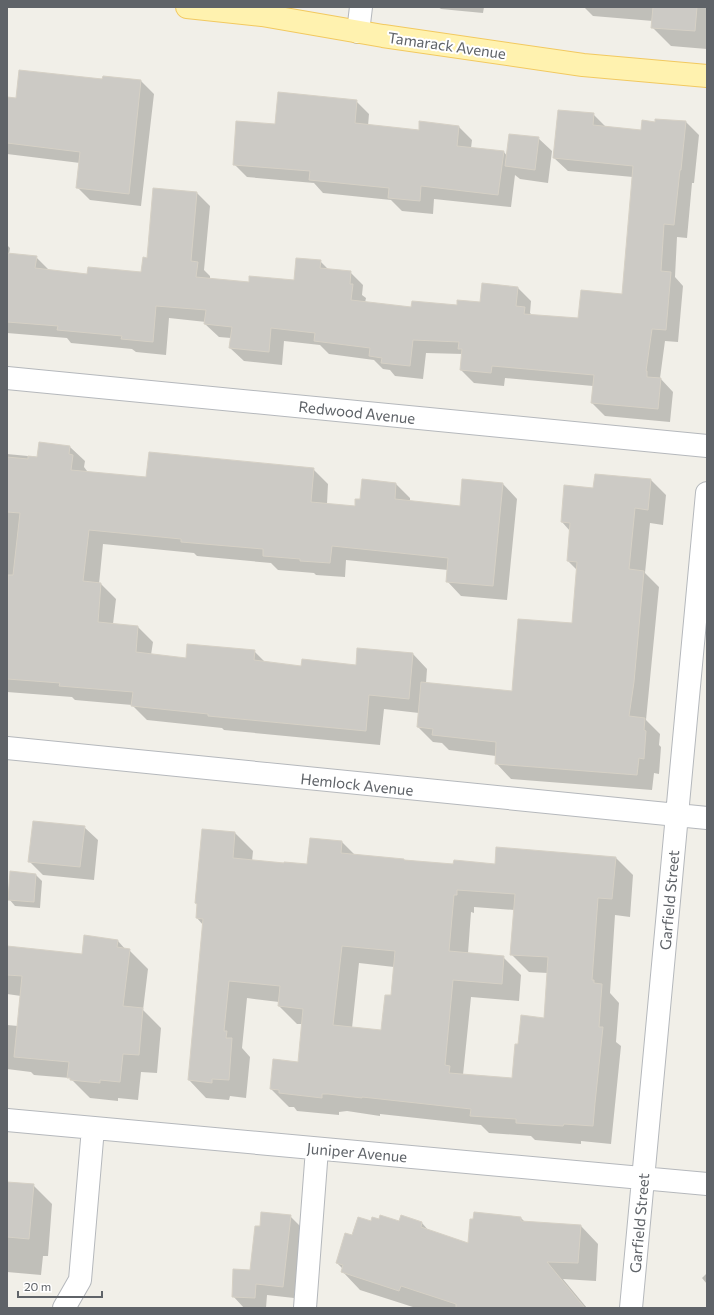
<svg xmlns="http://www.w3.org/2000/svg" width="714" height="1315" viewBox="0 0 714 1315" font-family="Commissioner,sans-serif">
  <style>
    .shadow { fill: #0003; fill-rule: evenodd }
    .building { fill: #cccac5; stroke: #d6d1c6; fill-rule: evenodd }
    .lines { fill: none; stroke-linecap: round; stroke-linejoin: round }
    .minor-casing { stroke: #b5b8bc; stroke-width: 24 }
    .major-casing { stroke: #f2c960; stroke-width: 24 }
    .minor { stroke: #fff; stroke-width: 22 }
    .major { stroke: #fff2af; stroke-width: 22 }
    .labels { text-anchor: middle; dominant-baseline: central; stroke-width: 4; stroke-linejoin: round; paint-order: stroke }
    .street-label { font-size: 15px; fill: #5f6368; stroke: #fff }
  </style>
  <rect width="100%" height="100%" fill="#f1efe8"/>
  <!-- shadow -->
  <path class="shadow" d="M438 7H484L483 13 441 9Z
    M584 7H707V49L671 46 652 27 653 21 593 16Z
    M103 80 141 81 154 94 141 206 90 200 77 187 80 163 7 154V108L17 99Z
    M356 101 369 114 368 126 419 131 420 122 459 127 472 140 471 148 504 152 507 156 538 138 552 151 548 183 520 179 515 175 511 207 434 199 433 214 402 211 391 200 323 193 314 183 247 177 234 164 276 125Z
    M593 114 607 128 642 131 656 123V120L686 122 699 135 694 183H692L687 238 677 237 675 277 683 286 678 342 665 341 660 378 673 392 670 422 605 416 592 403 593 386 505 378 504 386 474 383 461 370 463 354 426 353 423 379 395 376 390 370 383 369 374 360 329 354 320 345 284 341 282 365 244 361 230 348 231 338 219 337 205 324 206 322 169 318 166 355 136 352 132 349 71 343 67 338 7 333V245L10 248 9 254 36 257 49 270 88 275 142 273 148 259 197 193 210 206 204 270 210 276V279L250 283 295 281 320 261 329 270 350 272 363 285 362 295 366 298 365 303 412 308 458 306 480 304 518 288 531 301 530 313 532 315 579 319 623 295 633 177 568 171 554 158Z
    M70 447 85 461 84 467 87 471V472L147 478 313 469 328 484 327 504 356 507 361 500 396 484 410 498V502L461 507 503 484 517 499 507 600 461 596 447 581 448 570 346 560 345 577 316 575 314 573 278 570 271 563 197 556 194 553 103 544 99 584H101L116 599 113 624 138 627 153 642 151 655 187 659 254 651 266 663 302 667 357 666 413 654 427 669 426 683 513 692 573 624 578 571 568 561 570 531 562 522 594 489 651 480 666 495 663 525 650 523 645 573 659 587 646 720 660 734 659 745 661 747 659 774 654 773 652 790 511 779 496 763V756L449 750 442 743 433 742 418 727 419 713 384 709 380 745 224 730 222 728 147 720 132 705 75 700 72 697 7 692V454L38 457Z
    M84 827 98 840 94 880 43 875 30 862Z
    M203 830 235 833 253 851 252 861 308 865 310 839 342 842 355 855 454 865H495L616 858 633 875 630 917 615 915 610 993 619 1003 616 1042 621 1046 611 1144 581 1141V1144L535 1140 531 1136 489 1133 481 1125 380 1114V1116L347 1111 339 1112V1115L297 1111 294 1107H289L271 1089 299 1063 302 1024H297L279 1006V1002L247 998 242 1048 250 1057 246 1098 230 1096 229 1100 206 1098 189 1080 203 925 197 918ZM474 907 515 910 511 954 529 972 548 973 544 1019 519 1045 513 1079 463 1075 471 997 519 1001 521 975 503 957 468 953 471 912 474 913ZM359 963 394 967 392 996 382 1032 352 1028Z
    M36 875 42 881 40 908 15 906 9 899Z
    M118 941 126 950H129L148 969 143 1010 161 1028 157 1073 141 1072 138 1100 118 1098V1101L90 1098 70 1078 34 1075 31 1072 7 1069V1025L18 1026 21 996 7 994V947L82 955Z
    M7 1183 33 1185 52 1204 48 1256H43L41 1275 7 1272Z
    M290 1216 302 1228 294 1298 267 1295 266 1308H244L233 1296 251 1271 261 1227Z
    M521 1218 525 1222 581 1226 598 1244 596 1281 563 1279 587 1308H416L360 1290 343 1272V1269L337 1263 352 1237 371 1222 422 1223 429 1231 469 1245Z
    M707 1273V1284L702 1278Z"/>
  <!-- building -->
  <path class="building" d="M653 7H697L695 31 651 28Z
    M19 70 102 79 103 76 141 80 129 194 76 188 80 152 7 143V97L16 98Z
    M278 92 357 100 355 123 419 130V121L459 126 457 146 504 151 498 195 421 186 420 201 388 198 389 188 309 180 310 171 233 165 236 121 275 124Z
    M558 110 594 113 593 125 641 130 642 120 655 122V119L686 121 681 170H680L674 225 664 224 661 271 671 272 666 330 652 329 646 371H647V377L661 378 658 409 591 403 594 375 492 366 491 373 460 370 462 349H458L459 342 413 340 410 366 381 363 382 358 369 356 370 348 314 341 315 333 271 328 269 352 229 348 232 327 204 324 206 310 156 306 153 342 121 339 122 336 57 330 58 326 7 322V253L37 256 35 268 87 274 88 267 141 272 143 257 147 258 153 188 197 192 191 261 198 262 196 277 249 282V276L294 280 296 258 321 260 320 268 351 271 350 284H353L351 300 411 307 412 301 457 305V300L480 302 482 283 518 287 516 306 525 307 524 314 578 318 581 290 622 294 633 166 553 158Z
    M509 134 539 137 535 170 505 166Z
    M39 442 70 446 69 454 73 455 71 470 146 477 149 452 314 468 311 502 355 506V499H360L362 479 396 483 395 499 460 506 462 479 503 483 493 586 446 582 448 558 332 546 330 563 300 561V559L263 556V549L181 542V539L89 530 83 581 101 583 98 622 138 626 136 652 186 658 187 644 255 650 254 660 301 666 302 659 356 665 357 648 413 653 409 699 369 695 366 731 208 716V714L131 706 133 692 59 686 60 683 7 679 8 575H13L20 513 7 512V457L28 459V456L37 457Z
    M595 474 651 479 648 510 635 508 629 569 644 571 634 682 629 716 645 718 644 730 646 731 644 759 639 758 637 775 495 764 496 742 432 735 433 729 417 727 421 682 512 691 518 619 572 623 577 562 567 561 570 523 561 522 564 485 593 488Z
    M33 821 85 826 80 867 28 862Z
    M202 829 235 832 233 858 284 863V862L307 864 310 838 342 841 341 853 404 859V860L453 864 454 860 495 864 496 847 616 857 612 899 598 898 592 980H594V983L602 984 599 1027H603L595 1103 593 1126 564 1124 563 1126 516 1123V1119L470 1116 471 1109 362 1097V1098L328 1094H322V1098L279 1093V1090L270 1089 273 1059 298 1062 303 1009 278 1006 280 986 229 981 224 1031H227L226 1038H232L229 1080 212 1079V1083L188 1080 203 919 196 918 197 904 195 903ZM457 890 515 894 510 955 548 957 544 1018 521 1015 518 1044H515L512 1078 449 1073 450 1066 445 1065 453 980 502 984 504 956 449 951 454 895H457ZM342 946 395 951 391 995H385L381 1030 333 1025Z
    M10 871 36 874 34 902 8 900Z
    M84 935 118 940 117 947 130 949 123 1006 143 1008 139 1055 123 1054 120 1082 100 1080V1083L70 1080V1078H67L69 1062 14 1057 22 976 7 975V946L82 954Z
    M7 1182 34 1184 29 1239 7 1237Z
    M261 1212 291 1215 283 1287 256 1284 255 1298 232 1297 233 1269 250 1270 255 1226H260Z
    M474 1212 521 1217V1221L581 1225 578 1263 547 1262 585 1308H456V1304L401 1286 399 1291 341 1272 343 1265 336 1263 345 1233 352 1235 358 1217 371 1221 372 1217 379 1219 380 1215 399 1221 401 1215 422 1222 421 1227 468 1243 470 1219H473Z"/>
  <g class="lines">
    <!-- minor casing -->
    <g class="minor-casing">
      <path id="minor" d="M358 32 361 7
        M7 378 707 446
        M7 748 707 818
        M7 1120 707 1184
        M64 1308 80 1280 93 1128
        M305 1308 317 1149
        M631 1308 707 493"/>
    </g>
    <!-- major casing -->
    <g class="major-casing">
      <path id="major" d="M187 7 262 15 383 36 583 65 707 76"/>
    </g>
    <!-- minor -->
    <use href="#minor" class="minor"/>
    <!-- major -->
    <use href="#major" class="major"/>
  </g>
  <g class="labels">
    <!-- street labels -->
    <g class="street-label">
      <text transform="translate(447 45) rotate(8)">Tamarack Avenue</text>
      <text transform="translate(357 412) rotate(6)">Redwood Avenue</text>
      <text transform="translate(357 784) rotate(6)">Hemlock Avenue</text>
      <text transform="translate(669 900) rotate(-85)">Garfield Street</text>
      <text transform="translate(357 1152) rotate(5)">Juniper Avenue</text>
      <text transform="translate(639 1223) rotate(-85)">Garfield Street</text>
    </g>
  </g>
  <!-- border -->
  <rect width="714" height="1315" fill="none" stroke="#5f6368" stroke-width="16"/>
  <!-- scale -->
  <path d="M18 1291v6h84v-6" fill="none" stroke="#5f6368" stroke-width="2"/>
  <text x="24" y="1291" font-size="12" fill="#5f6368" stroke="#ffffff" stroke-width="3" paint-order="stroke">20 m</text>
</svg>
